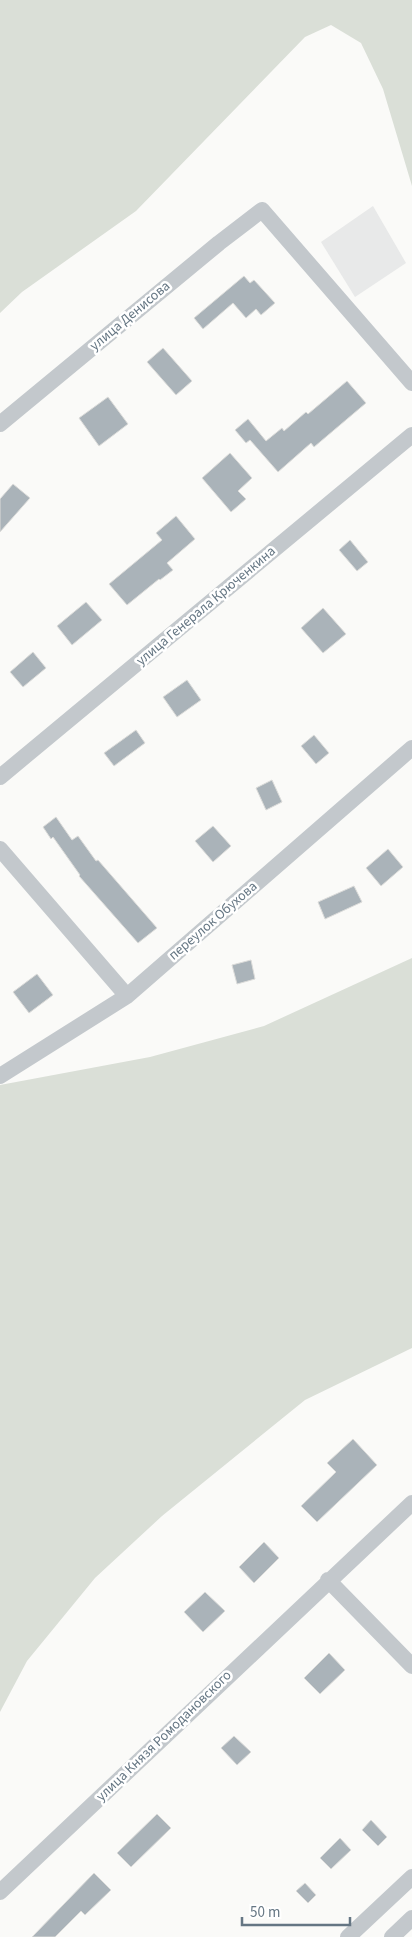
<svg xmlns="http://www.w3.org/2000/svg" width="412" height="1937" viewBox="0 0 412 1937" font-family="'Source Sans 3',sans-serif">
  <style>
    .built { fill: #e8e9e9 }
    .green { fill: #dadfd7 }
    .building { fill: #aab3b9; stroke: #dcdcda }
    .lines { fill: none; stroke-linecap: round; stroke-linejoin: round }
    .street { stroke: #c3c8cc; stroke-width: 16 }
    .labels { text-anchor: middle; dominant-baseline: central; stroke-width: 5; stroke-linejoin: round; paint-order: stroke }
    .street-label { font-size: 14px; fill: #657683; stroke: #fff }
  </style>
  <rect width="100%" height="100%" fill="#fafaf8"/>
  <!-- built -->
  <path class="built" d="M373 206 406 263 355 297 321 242Z"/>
  <!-- green -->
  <path class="green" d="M0 0H412V186L383 89 361 43 331 25 305 37 136 211 22 292 0 313Z
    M412 958V1348L305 1400 162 1516 95 1578 27 1661 0 1712V1085L150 1057 264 1026Z"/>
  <!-- building -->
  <path class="building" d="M244 276 250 283 254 280 275 303 261 315 256 309 246 318 233 303 203 329 194 318Z
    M163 348 192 381 176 395 147 362Z
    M347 381 366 403 314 447 311 443 278 472 250 440 246 443 235 430 248 419 266 441 282 428 284 431 306 412 308 414Z
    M108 397 128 424 99 446 79 418Z
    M230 453 252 478 238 491 246 499 231 512 202 478Z
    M13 484 30 498 0 532V499Z
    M176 516 195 539 167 563 173 570 160 580 159 579 127 605 109 584 162 540 156 533Z
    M350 540 368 562 357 571 339 550Z
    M86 602 102 620 72 645 57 626Z
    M323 608 346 634 323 653 301 628Z
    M33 652 46 668 23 687 10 672Z
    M187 680 201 700 177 717 163 697Z
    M136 730 145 743 114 766 104 753Z
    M314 735 329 753 316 764 301 746Z
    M272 780 282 802 266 810 256 788Z
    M56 817 72 840 78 836 96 861 98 860 157 928 138 943 79 876 80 875 53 837 51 839 43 827Z
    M213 826 231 846 213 862 195 841Z
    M388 849 403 867 381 886 366 868Z
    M354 886 362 902 325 919 318 902Z
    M251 960 255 979 237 984 232 965Z
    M37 974 53 995 29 1013 13 992Z
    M353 1439 377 1465 317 1522 301 1506 336 1472 327 1463Z
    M264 1542 279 1558 254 1583 239 1567Z
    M205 1592 225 1611 203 1632 184 1612Z
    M329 1653 345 1670 320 1694 304 1678Z
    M234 1736 251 1752 237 1765 221 1748Z
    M157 1814 171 1828 131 1867 117 1853Z
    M371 1820 387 1837 378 1846 362 1830Z
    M340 1838 351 1850 331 1869 320 1858Z
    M94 1873 111 1890 85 1915 81 1911 55 1937H32Z
    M305 1883 316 1895 308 1903 296 1891Z"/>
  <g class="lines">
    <!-- street -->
    <path class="street" d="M0 424 219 243 262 210 412 383
      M0 777 412 435
      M0 849 127 996
      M0 1076 127 996 412 748
      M328 1580 412 1666
      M0 1892 412 1503
      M348 1937 412 1877
      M392 1937 412 1918"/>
  </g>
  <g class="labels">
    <!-- street labels -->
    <g class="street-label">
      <text transform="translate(130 316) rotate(-40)">улица Денисова</text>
      <text transform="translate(206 606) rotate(-40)">улица Генерала Крюченкина</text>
      <text transform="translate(213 921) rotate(-41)">переулок Обухова</text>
      <text transform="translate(164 1736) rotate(-44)">улица Князя Ромодановского</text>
    </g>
  </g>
  <!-- scale -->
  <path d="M242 1917v8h108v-8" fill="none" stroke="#657683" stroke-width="2.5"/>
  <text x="250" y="1917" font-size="15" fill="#657683" stroke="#ffffff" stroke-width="4" paint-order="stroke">50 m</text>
</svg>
